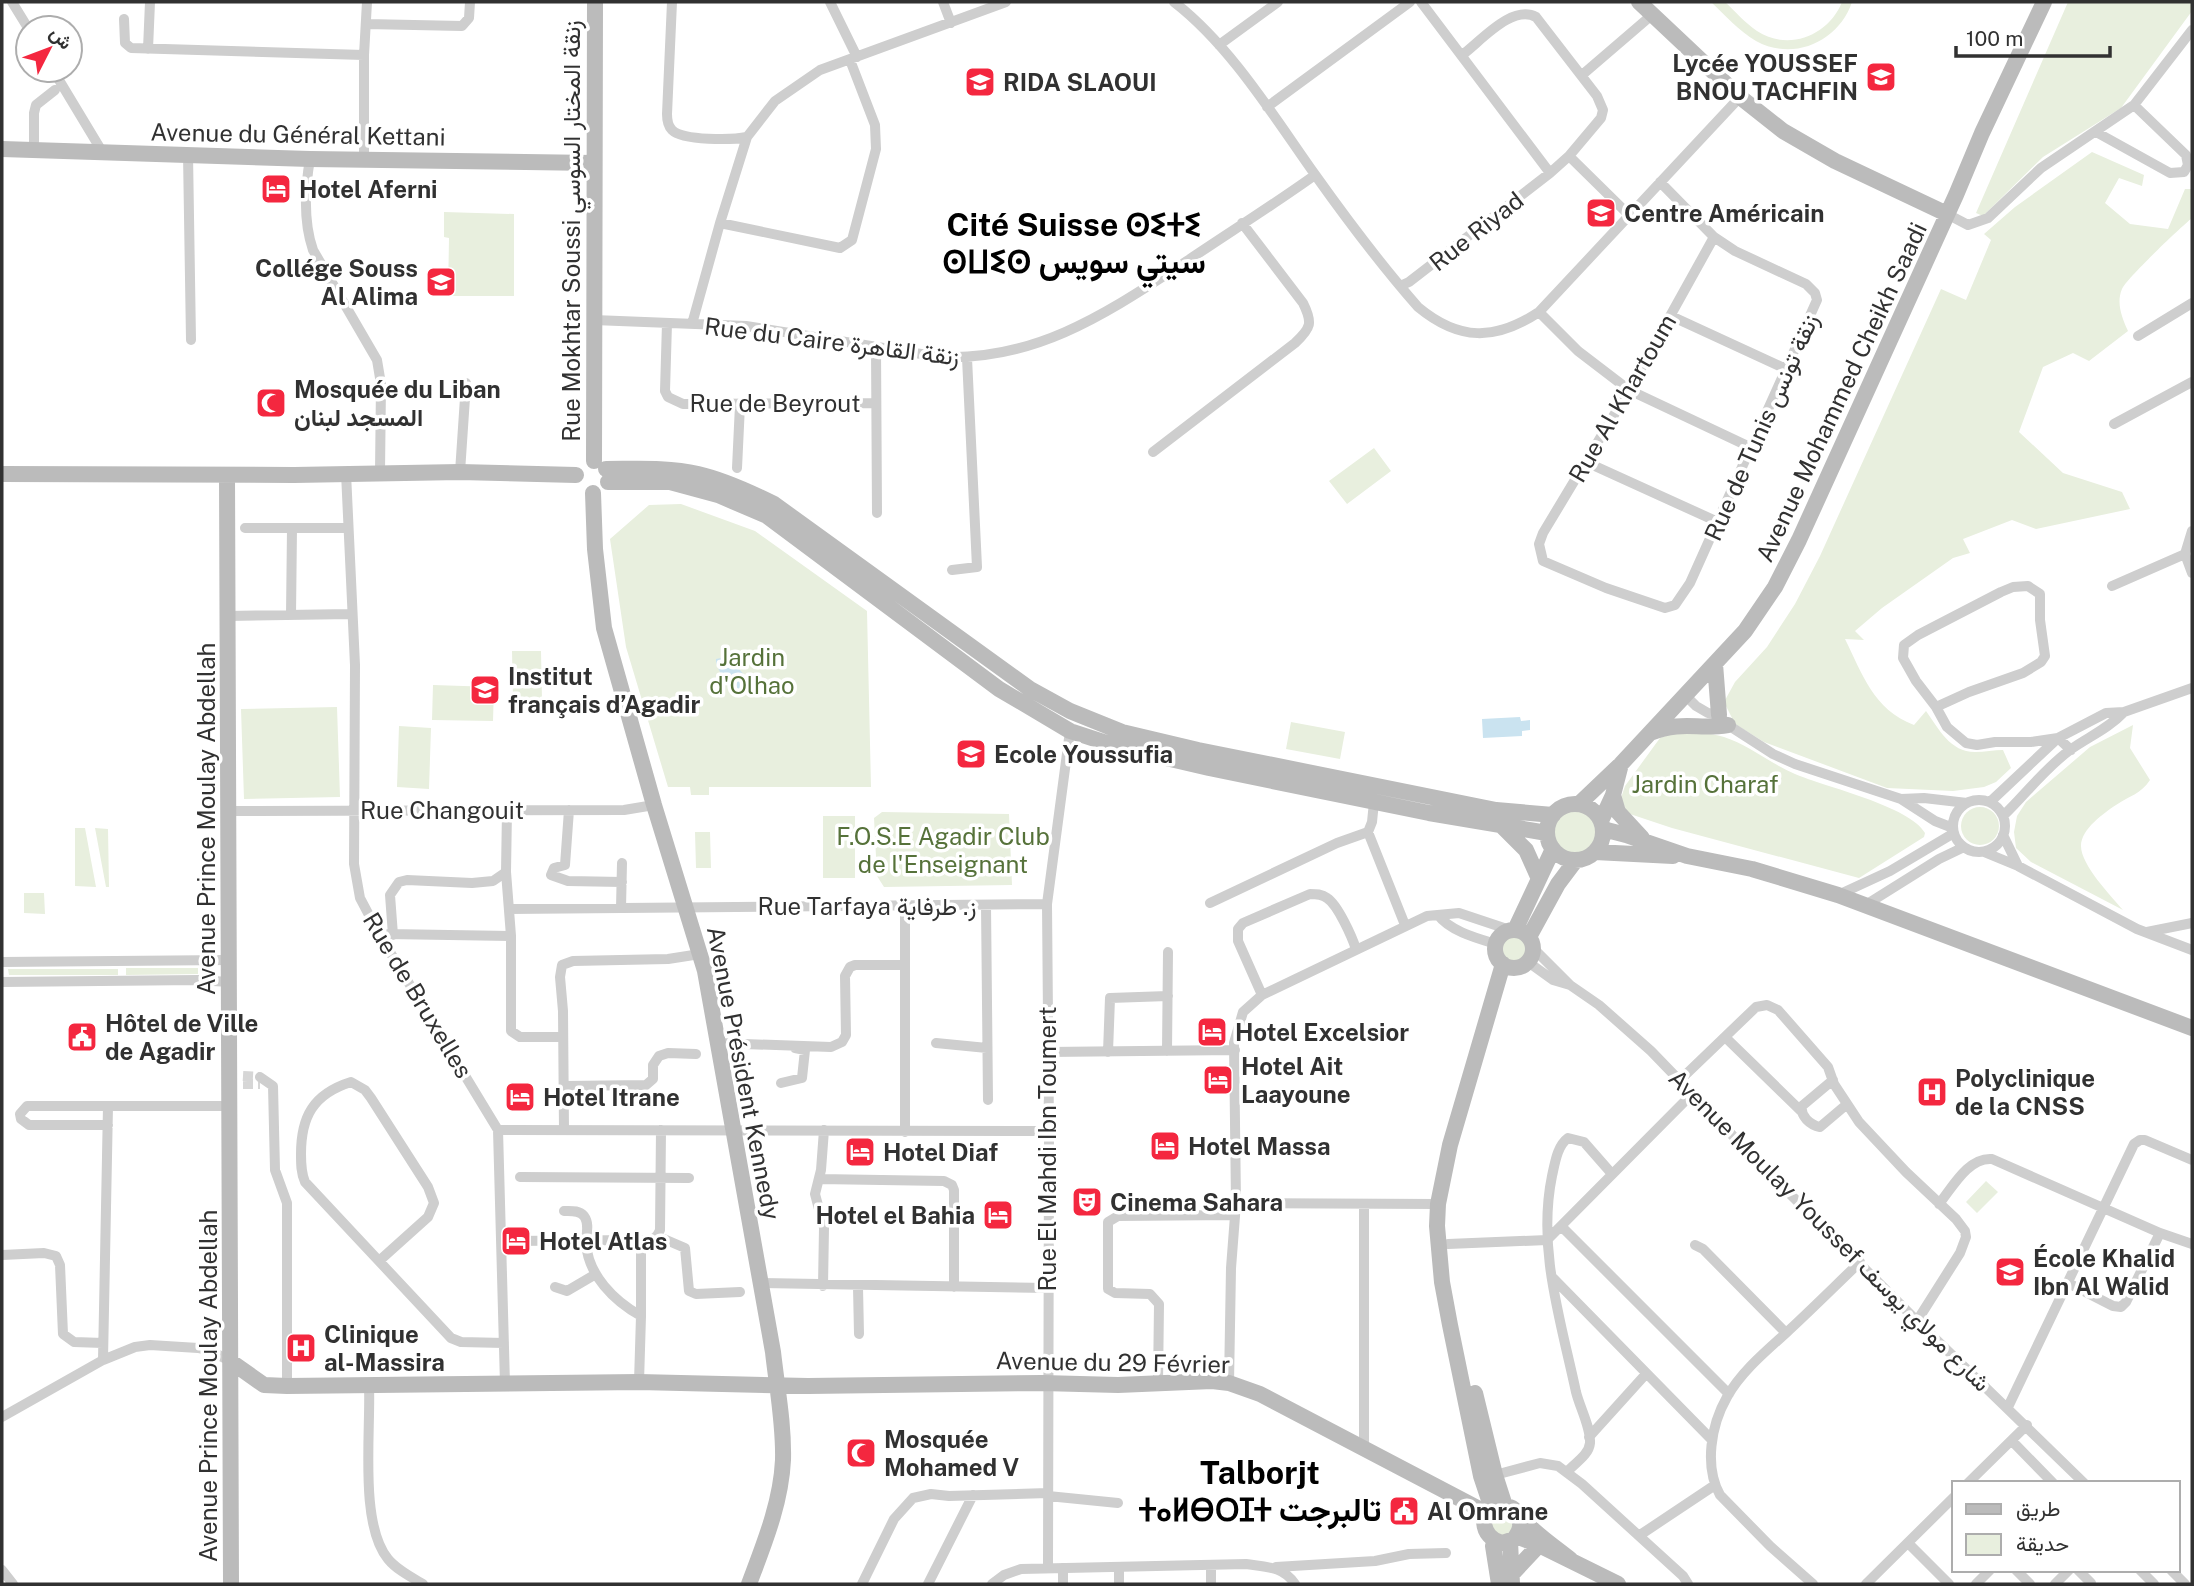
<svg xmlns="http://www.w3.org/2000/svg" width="2194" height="1586" viewBox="0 0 2194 1586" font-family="'Public Sans',Vazirmatn,'Noto Sans Tifinagh',sans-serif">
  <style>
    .green { fill: #e8efde }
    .water { fill: #cae3f0 }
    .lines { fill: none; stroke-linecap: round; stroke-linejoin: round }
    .street-tunnel { stroke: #d6d6d6; stroke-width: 10; stroke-dasharray: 10 5; stroke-linecap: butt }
    .street { stroke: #cecece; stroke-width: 10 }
    .secondary { stroke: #bbb; stroke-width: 16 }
    .labels { text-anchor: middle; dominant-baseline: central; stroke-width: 7; stroke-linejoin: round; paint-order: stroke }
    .poi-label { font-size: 24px; font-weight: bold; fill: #313131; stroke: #fff; text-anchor: start }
    .street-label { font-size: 24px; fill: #313131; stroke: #fff }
    .park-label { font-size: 24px; fill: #56723a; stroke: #fff }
    .district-label { font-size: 32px; font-weight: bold; fill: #000; stroke: #fff }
  </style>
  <rect width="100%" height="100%" fill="#fff"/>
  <!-- green -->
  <path class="green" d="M1711 2H1725C1735 11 1745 23 1757 31 1789 52 1829 35 1842 2H1852C1839 41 1794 62 1756 41 1739 31 1725 15 1711 2Z
    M2068 2H2192V11L2121 108 2043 157 1983 216 1976 213Z
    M2092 152 2144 175 2142 186 2119 178 2105 203 2130 224 2168 229 2185 189H2192V218C2181 227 2126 279 2122 289 2116 303 2122 318 2128 331L2089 361 2073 353 2043 367 2019 432 2063 473 2122 492 2130 509 2036 529 2012 520 1963 539 1970 553 1953 558 1882 608 1855 631 1864 640 1845 639C1863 675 1873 709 1914 725L1926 711C1939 729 1950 752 1975 752 1985 752 1994 750 2003 750L2011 768 1996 782 1984 787 1953 791 1887 788 1764 742 1735 724 1724 702 1735 682 1767 647 1795 604 1820 556 1941 289 1966 300 1991 240 1984 234 2015 207Z
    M444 212 514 214V296H448L449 238 444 237Z
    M1374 448 1391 471 1347 504 1329 481Z
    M681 504 755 531 867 611 871 787H709V795H691L690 787H668L626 647 610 539 649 505Z
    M512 651H541L542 700H513Z
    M433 685 494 687 493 721 432 720Z
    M337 707 340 797 244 799 241 709Z
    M1291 722 1345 732 1340 759 1286 749Z
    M2133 725 2130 748 2150 780C2141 794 2129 796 2116 805 2104 813 2081 829 2081 846 2081 865 2111 896 2123 910L2031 862 2016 848 2014 832 2017 816 2026 802 2090 747Z
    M399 726 431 728 429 789 397 787Z
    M1676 732C1691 733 1709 732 1724 737 1749 745 1771 764 1795 774 1825 787 1910 806 1925 833L1924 837 1859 878 1672 828 1627 813 1621 798 1625 786 1660 738Z
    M1961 826a19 19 0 1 1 38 0a19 19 0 1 1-38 0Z
    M1552 832a23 23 0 1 1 46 0a23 23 0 1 1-46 0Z
    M882 812 1009 814 1012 885 884 887 877 876 874 818Z
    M823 816H855V878H823Z
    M75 828H85L96 887 75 886Z
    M95 828 108 829 109 887H106Z
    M695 832H710L711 868H696Z
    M24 893H44L45 914 24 913Z
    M1499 951a15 15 0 1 1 30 0a15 15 0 1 1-30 0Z
    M126 968H198V974L126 975Z
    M8 969H118V975H9Z
    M1986 1181 1998 1192 1977 1213 1966 1202Z
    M1507 1513 1512 1517V1531L1503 1536 1493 1533 1491 1519 1496 1514Z"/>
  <!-- water -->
  <path class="water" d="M721 658C736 662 746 675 751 689L749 693C733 695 720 676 716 662V659Z
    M1520 717 1521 721 1530 720V730L1522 731V736L1483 738 1482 719Z"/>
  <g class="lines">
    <!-- street-tunnel -->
    <path class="street-tunnel" d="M243 1076 260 1077
      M243 1084H260"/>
    <!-- street -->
    <path class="street" d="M12 2 28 28
      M672 2 667 114C667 121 668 126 672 130 683 141 733 140 747 137
      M830 2 857 57
      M943 2 951 23
      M1174 2C1231 46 1274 117 1316 176 1348 221 1382 266 1418 307 1459 341 1495 341 1539 312L1740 97
      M1421 2 1550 173 1569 156 1629 215
      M124 19 125 43 131 48 364 55
      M366 24 462 26 469 18 470 2
      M1219 45 1278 2
      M148 49 150 2
      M1462 55C1481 41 1512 4 1536 17L1597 96 1603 110 1601 118 1569 156
      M53 70 103 153
      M1582 75 1653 14
      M1267 107 1410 2
      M2096 132 2170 173 2184 172 2188 165 2186 155 2134 105
      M34 151V113L36 105 55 90
      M188 154 191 340
      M310 159C305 188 303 221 313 250L377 360 381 384 380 472
      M364 159V55L367 2
      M1660 182 1714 237 1735 251 1806 284 1815 293 1817 300 1690 583 1675 605 1665 608 1606 588 1543 561 1539 544 1543 533 1629 390 1714 237
      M1947 214 1968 225 1988 218 2041 168 2134 105 2192 30
      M720 223 840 248 852 240 876 149 875 125 850 60
      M1400 286 1409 282 1550 173
      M1539 312 1578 351 1629 390 1752 448
      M1671 316 1786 369
      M594 320 746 326 940 357C1038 361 1108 312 1187 261 1230 232 1273 205 1315 175
      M667 323 665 391 668 397 683 404 876 403
      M692 324 720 223 747 137 775 101 820 70 1006 2
      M2138 336 2192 303
      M876 348 877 513
      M2114 424 2192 382
      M1153 452 1295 343C1311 328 1313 323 1303 303L1242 223
      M1586 462 1718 522
      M737 468 740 405
      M460 472 466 383
      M346 473 355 665 354 864 360 898 379 934 498 1130 505 1384
      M245 528H348
      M2192 531 2185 554 2192 573
      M952 570 977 567 967 358
      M2112 586 2185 554
      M291 615 292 528
      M228 616 351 614
      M1685 695 1696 706 1708 713 1719 715 1728 725 1773 754 1795 764 1901 799 1935 821 1953 828
      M1936 707 1969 692 2023 673 2041 662 2045 656 2040 620V594L2028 586 2013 587 2001 592 1918 635 1904 645 1903 658 1916 681 1936 707 1947 727 1966 743 1977 745 1995 742H2031L2058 738 2071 750
      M1901 799 1924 798 1967 803
      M1953 826a26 26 0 1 1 52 0a26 26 0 1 1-52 0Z
      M1990 802 2058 738 2106 713 2124 712 2192 688
      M507 810 506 872 511 936V1031L520 1037H562
      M569 810 565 865 554 868 551 875 568 881 622 882
      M229 811 624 810 654 805
      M2003 816C2026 794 2044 769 2070 750 2088 737 2108 729 2124 712
      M1368 832 1372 822 1374 802
      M2003 835 2018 866
      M1984 852 2018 866 2137 929 2192 950
      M1838 895 1890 871 1954 833
      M1210 903 1337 843 1368 832 1405 925
      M986 905 988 1100
      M905 906V1132
      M1864 906 1939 859 1964 847
      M621 908 622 863
      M509 909 1047 904
      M1438 915C1450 931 1476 938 1496 944
      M2147 932 2192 923
      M388 934 511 936
      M393 935 390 895 399 882 407 880 472 883 493 881 506 872
      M1533 948 1570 985
      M2 962 228 960
      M1528 962 1553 980 1570 985 1599 1005 1651 1051 1762 1166 1917 1321 2084 1483
      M2 982 198 980 229 982
      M1262 995 1238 941V929L1243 923 1310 894C1316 894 1322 894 1327 898 1338 905 1352 937 1356 949
      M1725 1037 1801 1111
      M718 1043 831 1047 842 1042 846 1035 845 976 850 967 855 965H905
      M936 1043 987 1048
      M1167 1051 1168 952
      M1048 1052 1235 1050
      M1108 1052 1110 998 1168 996
      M260 1077 273 1086 275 1170 287 1203V1386
      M1833 1080 1802 1106C1800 1116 1810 1125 1820 1127L1846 1105
      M1679 1081 1756 1007 1767 1005 1778 1010 1828 1067 1834 1084 1859 1122 1906 1172 1956 1219 1965 1231 1966 1237 1960 1253 1917 1321
      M781 1083 802 1078 805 1050 795 1048
      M564 1086 646 1085 653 1079V1065L659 1056 668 1053 696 1054
      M108 1125H29L21 1119 20 1114 27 1106H230
      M498 1130 1049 1131
      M564 1130 563 1011 560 977 562 965 573 961 668 959 700 954
      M520 1177 689 1178
      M819 1179 944 1181 952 1185 954 1190V1287
      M1236 1203 1438 1204
      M1939 1204C1952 1188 1968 1157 1992 1159L2160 1233 2192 1244
      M564 1211C571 1211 579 1210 584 1216 590 1224 586 1235 586 1243 588 1275 614 1301 641 1316L639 1382
      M1561 1226 1729 1394
      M657 1236 685 1248 689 1291 696 1294 740 1292
      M502 1241 641 1240C651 1240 656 1240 660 1230L661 1130
      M1448 1244 1547 1240 1692 1094
      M1695 1245 1703 1249 1786 1333
      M2 1255 44 1253 56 1256 60 1265 63 1334 74 1342 103 1343
      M379 1261 428 1217 434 1203 428 1187 371 1098 365 1090 351 1082C313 1094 301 1117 301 1154 301 1164 301 1173 305 1182L451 1338 461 1342 504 1343
      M1553 1278 1712 1440
      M762 1283 1048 1288
      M2068 1283 2113 1306 2121 1307 2126 1302 2160 1233
      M823 1286 824 1228 815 1194 821 1170 824 1130
      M555 1287 567 1291 596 1274
      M858 1287 859 1334
      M641 1316V1240
      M103 1360 108 1106
      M1158 1383 1159 1304 1150 1294 1115 1293 1108 1289V1222L1118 1216 1234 1215
      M1229 1383 1231 1268 1236 1203 1234 1043 1243 1012 1262 995 1427 916 1459 913 1510 930
      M369 1385C371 1431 359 1524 388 1559 397 1570 411 1577 423 1584
      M2008 1407 2134 1144 2140 1140H2145L2192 1160
      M2 1417 103 1360 135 1347 150 1345 198 1348 211 1351 230 1361
      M1589 1437 1645 1375
      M2012 1441 2053 1483
      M1364 1449V1204
      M1567 1472C1575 1463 1589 1455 1590 1443 1591 1428 1580 1408 1576 1392 1561 1321 1537 1249 1552 1176 1555 1163 1557 1146 1568 1138L1584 1142 1612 1174
      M1495 1475 1540 1463 1558 1466 1582 1484 1683 1576 1688 1584
      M1968 1483 2027 1425
      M1048 1496 1118 1503
      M1640 1535 1715 1485
      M1908 1543 1949 1584
      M1276 1567 1375 1561 1409 1554 1446 1553
      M1048 1568 1049 1131 1047 904 1070 731
      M2 1570 13 1584
      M2016 1570 2030 1584
      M2078 1570 2091 1583
      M2140 1570 2154 1584
      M2171 1570 2185 1584
      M862 1584 894 1519 913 1498 931 1494 949 1496 1048 1493
      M928 1584 973 1495
      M992 1584 1004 1575 1021 1569 1246 1564C1266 1567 1283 1566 1295 1584
      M1063 1584V1568
      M1119 1584V1567
      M1211 1584V1566
      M1813 1584 1770 1546 1720 1495C1704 1466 1711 1425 1727 1397 1741 1372 1765 1352 1786 1333 1811 1310 1835 1286 1860 1262
      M1866 1584 1954 1497
      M1976 1584 1990 1570
      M2055 1584 2069 1570"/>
    <!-- secondary -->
    <path class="secondary" d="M1639 2 1740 97 1783 131 1835 161 1947 214
      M2 149 310 159 594 163
      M594 461 595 2
      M606 469C636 469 668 467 698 474 724 480 750 492 774 504L1030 689 1070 711 1122 732 1198 750 1496 810 1553 815
      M2 474 294 475 460 472 576 475
      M227 475 231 1584
      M608 482H670L718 495 767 516 999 689 1070 731 1119 747 1209 768 1429 813 1547 833
      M593 493 595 549 604 628 654 805 705 971 773 1352C777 1388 784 1424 783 1460 781 1503 764 1544 749 1584
      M1715 664 1719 715
      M1650 733C1684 720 1697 730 1728 725
      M1613 795 1618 812 1642 838
      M1580 803 1621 764 1745 631 1775 587 1799 540 1956 195 1982 133 2044 2
      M1547 832a28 28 0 1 1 56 0a28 28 0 1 1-56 0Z
      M1601 821 1613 795 1621 764
      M1503 827 1526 850 1539 879
      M1603 829 1626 835 1687 856 1752 869 1838 895 2192 1028
      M1595 852 1673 856
      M1515 930 1553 849
      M1495 949a19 19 0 1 1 38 0a19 19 0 1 1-38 0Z
      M1529 937 1558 884 1576 860
      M230 1361 264 1385 287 1386 639 1382 808 1386 1042 1383 1118 1385 1212 1381 1229 1383 1260 1394 1487 1513
      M1475 1393 1495 1475 1505 1506
      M1492 1509 1481 1476 1450 1325 1442 1282 1437 1226 1438 1204 1450 1145 1503 964
      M1517 1514C1522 1524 1521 1530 1514 1539L1502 1543C1480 1538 1477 1508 1501 1506 1505 1506 1508 1506 1512 1508 1518 1512 1522 1519 1527 1524 1540 1537 1556 1548 1571 1560
      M1516 1536 1539 1545 1618 1584
      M1495 1541 1493 1546 1499 1584
      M1510 1541 1512 1584
      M1511 1575 1539 1545"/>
  </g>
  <!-- icons -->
  <defs>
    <g id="school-square" transform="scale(1.575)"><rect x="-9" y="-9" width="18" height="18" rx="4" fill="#f4273f" stroke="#fff"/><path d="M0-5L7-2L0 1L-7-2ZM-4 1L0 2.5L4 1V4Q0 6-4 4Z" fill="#fff"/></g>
    <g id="hotel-square" transform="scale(1.575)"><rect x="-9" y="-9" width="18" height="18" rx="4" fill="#f4273f" stroke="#fff"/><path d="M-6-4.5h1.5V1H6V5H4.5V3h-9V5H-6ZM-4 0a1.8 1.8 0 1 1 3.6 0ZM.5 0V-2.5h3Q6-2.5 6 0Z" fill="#fff"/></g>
    <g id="mosque-square" transform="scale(1.575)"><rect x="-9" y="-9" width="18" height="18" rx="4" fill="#f4273f" stroke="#fff"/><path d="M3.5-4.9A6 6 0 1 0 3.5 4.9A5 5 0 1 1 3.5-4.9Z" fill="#fff"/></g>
    <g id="university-square" transform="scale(1.575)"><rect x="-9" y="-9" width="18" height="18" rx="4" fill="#f4273f" stroke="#fff"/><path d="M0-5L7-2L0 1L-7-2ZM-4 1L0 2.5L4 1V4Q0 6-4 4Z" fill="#fff"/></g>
    <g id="civic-square" transform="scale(1.575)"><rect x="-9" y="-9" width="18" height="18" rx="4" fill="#f4273f" stroke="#fff"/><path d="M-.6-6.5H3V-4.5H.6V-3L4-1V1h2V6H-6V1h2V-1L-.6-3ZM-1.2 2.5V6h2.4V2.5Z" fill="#fff"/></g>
    <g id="hospital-square" transform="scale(1.575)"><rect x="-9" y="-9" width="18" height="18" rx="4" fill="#f4273f" stroke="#fff"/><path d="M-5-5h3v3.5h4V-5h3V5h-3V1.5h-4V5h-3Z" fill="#fff"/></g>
    <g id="theatre-square" transform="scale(1.575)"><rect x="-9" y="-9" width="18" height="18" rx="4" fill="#f4273f" stroke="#fff"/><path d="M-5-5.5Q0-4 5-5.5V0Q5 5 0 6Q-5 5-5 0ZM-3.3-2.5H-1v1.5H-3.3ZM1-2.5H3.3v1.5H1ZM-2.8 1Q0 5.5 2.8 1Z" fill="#fff"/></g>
  </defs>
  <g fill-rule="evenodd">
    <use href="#school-square" x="1881" y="77"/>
    <use href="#school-square" x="980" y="82"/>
    <use href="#hotel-square" x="276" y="189"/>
    <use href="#school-square" x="1601" y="213"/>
    <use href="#school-square" x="441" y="282"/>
    <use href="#mosque-square" x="271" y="403"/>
    <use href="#university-square" x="485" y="690"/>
    <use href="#school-square" x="971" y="754"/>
    <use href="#hotel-square" x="1212" y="1032"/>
    <use href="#civic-square" x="82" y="1037"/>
    <use href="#hotel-square" x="1218" y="1080"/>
    <use href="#hospital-square" x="1932" y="1092"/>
    <use href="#hotel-square" x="520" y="1097"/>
    <use href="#hotel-square" x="1165" y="1146"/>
    <use href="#hotel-square" x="860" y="1152"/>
    <use href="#theatre-square" x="1087" y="1202"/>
    <use href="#hotel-square" x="998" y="1215"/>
    <use href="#hotel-square" x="516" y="1241"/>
    <use href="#school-square" x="2010" y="1272"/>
    <use href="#hospital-square" x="301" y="1348"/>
    <use href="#mosque-square" x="861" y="1453"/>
    <use href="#civic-square" x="1404" y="1511"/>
  </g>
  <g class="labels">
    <!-- poi labels -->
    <g class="poi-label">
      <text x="1858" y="63" text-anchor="end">Lycée YOUSSEF<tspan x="1858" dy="28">BNOU TACHFIN</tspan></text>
      <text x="1003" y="82">RIDA SLAOUI</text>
      <text x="299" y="189">Hotel Aferni</text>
      <text x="1624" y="213">Centre Américain</text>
      <text x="418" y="268" text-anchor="end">Collége Souss<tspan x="418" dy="28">Al Alima</tspan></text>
      <text x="294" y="389">Mosquée du Liban<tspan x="294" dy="28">المسجد لبنان</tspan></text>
      <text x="508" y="676">Institut<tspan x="508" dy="28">français d’Agadir</tspan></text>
      <text x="994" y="754">Ecole Youssufia</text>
      <text x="105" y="1023">Hôtel de Ville<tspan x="105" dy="28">de Agadir</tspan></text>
      <text x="1235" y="1032">Hotel Excelsior</text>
      <text x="1241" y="1066">Hotel Ait<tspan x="1241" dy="28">Laayoune</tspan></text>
      <text x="1955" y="1078">Polyclinique<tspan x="1955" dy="28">de la CNSS</tspan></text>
      <text x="543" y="1097">Hotel Itrane</text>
      <text x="1188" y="1146">Hotel Massa</text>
      <text x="883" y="1152">Hotel Diaf</text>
      <text x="1110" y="1202">Cinema Sahara</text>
      <text x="975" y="1215" text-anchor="end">Hotel el Bahia</text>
      <text x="539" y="1241">Hotel Atlas</text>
      <text x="2033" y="1258">École Khalid<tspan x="2033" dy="28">Ibn Al Walid</tspan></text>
      <text x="324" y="1334">Clinique<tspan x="324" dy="28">al-Massira</tspan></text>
      <text x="884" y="1439">Mosquée<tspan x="884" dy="28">Mohamed V</tspan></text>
      <text x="1427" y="1511">Al Omrane</text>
    </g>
    <!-- street labels -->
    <g class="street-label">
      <text transform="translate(298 134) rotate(1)">Avenue du Général Kettani</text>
      <text transform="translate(571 231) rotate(-90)">Rue Mokhtar Soussi زنقة المختار السوسي</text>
      <text transform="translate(1476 231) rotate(-38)">Rue Riyad</text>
      <text transform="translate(832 341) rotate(7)">Rue du Caire زنقة القاهرة</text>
      <text transform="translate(1841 392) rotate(-65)">Avenue Mohammed Cheikh Saadi</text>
      <text transform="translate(1622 398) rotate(-60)">Rue Al Khartoum</text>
      <text x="775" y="403">Rue de Beyrout</text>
      <text transform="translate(1761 427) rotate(-66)">Rue de Tunis زنقة تونس</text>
      <text x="442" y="810">Rue Changouit</text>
      <text transform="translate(206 819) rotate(-90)">Avenue Prince Moulay Abdellah</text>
      <text x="867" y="906">Rue Tarfaya ز. طرفاية</text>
      <text transform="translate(418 995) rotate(59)">Rue de Bruxelles</text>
      <text transform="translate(744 1073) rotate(79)">Avenue Président Kennedy</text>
      <text transform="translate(1047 1149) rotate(-90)">Rue El Mahdi Ibn Toumert</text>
      <text transform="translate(1830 1230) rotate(45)">Avenue Moulay Youssef شارع مولاي يوسف</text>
      <text transform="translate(1113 1362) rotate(1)">Avenue du 29 Février</text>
      <text transform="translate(208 1386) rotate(-90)">Avenue Prince Moulay Abdellah</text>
    </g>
    <!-- park labels -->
    <g class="park-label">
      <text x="752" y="657">Jardin<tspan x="752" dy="28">d'Olhao</tspan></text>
      <text x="1705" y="784">Jardin Charaf</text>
      <text x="943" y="836">F.O.S.E Agadir Club<tspan x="943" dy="28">de l'Enseignant</tspan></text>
    </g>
    <!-- district labels -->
    <g class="district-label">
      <text x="1074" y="224">Cité Suisse ⵙⵉⵜⵉ<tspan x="1074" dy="37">ⵙⵡⵉⵙ سيتي سويس</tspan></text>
      <text x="1260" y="1472">Talborjt<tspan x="1260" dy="37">ⵜⴰⵍⴱⵔⵊⵜ تالبرجت</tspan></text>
    </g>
  </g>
  <!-- border -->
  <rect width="2194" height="1586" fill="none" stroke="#313131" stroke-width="7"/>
  <!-- legend -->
  <rect x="1952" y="1481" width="228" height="91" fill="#ffffff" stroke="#adadad" stroke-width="2"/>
  <rect x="1966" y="1504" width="35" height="10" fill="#bbbbbb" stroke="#adadad" stroke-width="2"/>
  <text x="2016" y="1516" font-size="21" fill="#313131">طريق</text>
  <rect x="1966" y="1534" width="35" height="21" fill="#e8efde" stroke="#adadad" stroke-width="2"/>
  <text x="2016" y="1551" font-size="21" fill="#313131">حديقة</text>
  <!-- north arrow -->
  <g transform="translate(49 49) rotate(48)"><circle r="33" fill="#ffffff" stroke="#adadad" stroke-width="2"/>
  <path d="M0-5L12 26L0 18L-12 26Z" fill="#f4273f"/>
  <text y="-10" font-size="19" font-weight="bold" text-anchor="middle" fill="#313131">ش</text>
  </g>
  <!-- scale -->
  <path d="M1956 46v10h154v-10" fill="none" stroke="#313131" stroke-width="3.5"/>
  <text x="1966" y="46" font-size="21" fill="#313131" stroke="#ffffff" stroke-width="5" paint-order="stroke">100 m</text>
</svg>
